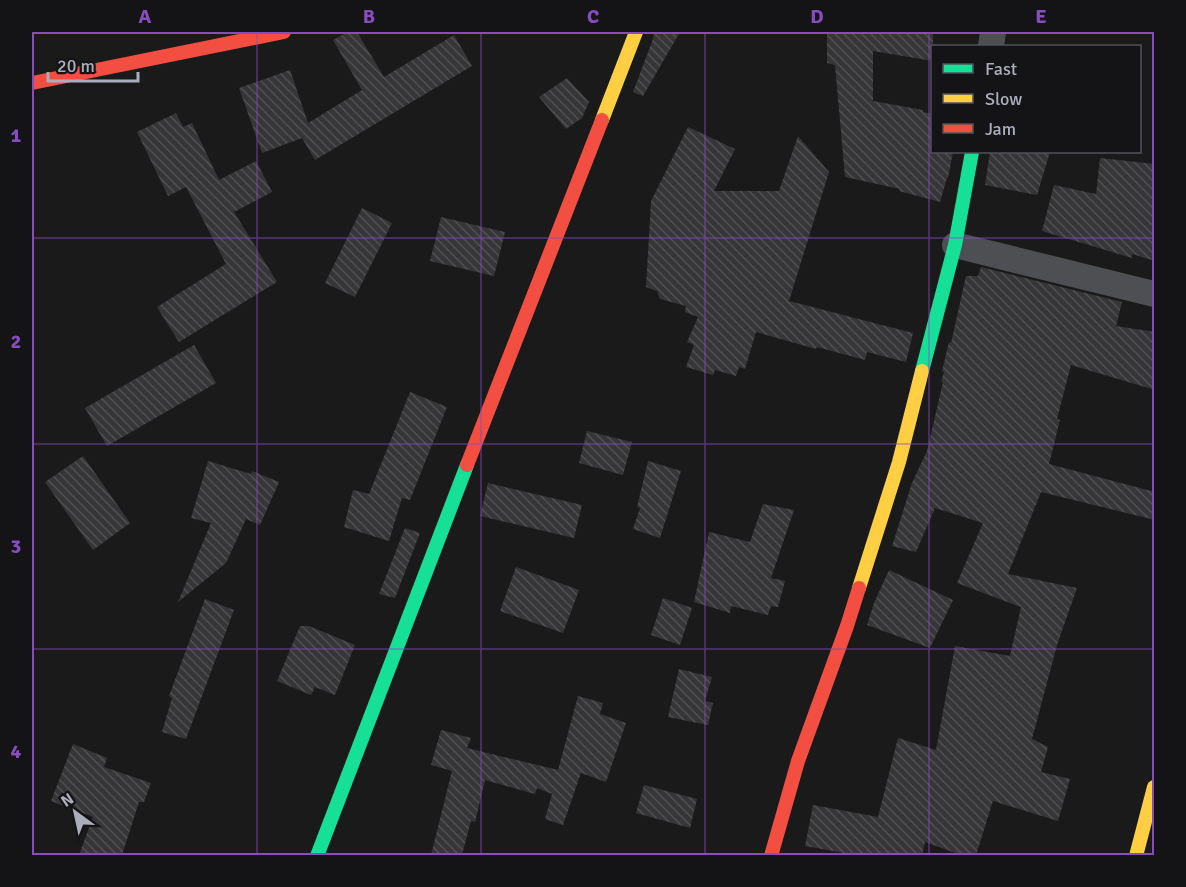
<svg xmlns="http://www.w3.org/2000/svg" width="1186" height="887" viewBox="0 0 1186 887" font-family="Signika,sans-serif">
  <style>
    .building { fill: url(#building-back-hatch) }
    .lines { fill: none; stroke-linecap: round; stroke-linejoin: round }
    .street { stroke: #4e4f53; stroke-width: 26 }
    .fast { stroke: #16e098; stroke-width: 14 }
    .slow { stroke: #ffcf43; stroke-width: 14 }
    .jam { stroke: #f24e42; stroke-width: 14 }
    .grid { fill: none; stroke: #874cbe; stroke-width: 1.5; stroke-opacity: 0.55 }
    .neatline { fill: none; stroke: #874cbe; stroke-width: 2 }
    .grid-label { font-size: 20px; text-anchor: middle; font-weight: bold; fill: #874cbe }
  </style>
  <defs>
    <pattern id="building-back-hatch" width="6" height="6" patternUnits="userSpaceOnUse" patternTransform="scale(1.5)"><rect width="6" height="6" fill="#363638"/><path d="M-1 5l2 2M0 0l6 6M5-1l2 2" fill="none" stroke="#505053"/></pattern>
  </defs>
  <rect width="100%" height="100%" fill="#1a1a1a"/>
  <!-- building -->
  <path class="building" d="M348 32H357L384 77 454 35 472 66 315 160 302 138 262 153 239 88 290 70 308 123 362 90 333 40Z
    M654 32H680L643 96 633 92 653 39Z
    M827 32H933V61L873 51V101L923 110V112L933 114V152H953L948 178H947L940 202 899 191 900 189 845 177 835 65 827 63Z
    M567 78 589 102 582 118 566 129 539 97Z
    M176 113 183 127 192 123 219 180 256 161 272 192 234 212 277 282 179 342 157 307 226 264 186 187 168 196 137 132Z
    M688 127 735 149 714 191H779L798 136 829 172 789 301 913 333 906 362 867 352 865 360 817 347 816 349 756 332 745 369 739 367 736 376 715 370 713 375 686 367 694 345 687 342 698 317 685 312 686 306 660 299 657 291 646 287 651 201Z
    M990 152H1050L1037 195 985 185Z
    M1100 158 1155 164V261L1132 254V258L1042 231 1054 185 1096 194Z
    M362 208 392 223 355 297 325 283Z
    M441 217 505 232 494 276 430 261Z
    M981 267 1122 302 1116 326 1155 332V390L1071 365 1057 419 1060 420 1049 464 1155 492V520L1041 492 1008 574 1077 588 1057 645 1032 739 1048 747 1041 772 1070 779 1058 821 993 801 976 855H961L925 842 922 855H855L805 846 813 805 878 817 898 738 936 750 955 646 1010 656 1021 607 957 583 983 523 935 508 916 552 892 546 912 483 927 451 943 382H941L944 372 942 371 949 342 951 343 966 276H978Z
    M194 345 216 383 107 446 85 408Z
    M410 392 447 407 410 500 402 498 389 541 344 527 353 490 369 494Z
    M587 431 632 442 623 475 579 463Z
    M83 456 130 523 93 550 45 482Z
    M208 461 251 474 252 471 279 482 260 525 246 519 226 563 178 602 211 523 191 518Z
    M648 461 681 471 660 538 633 529 640 508 637 507Z
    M488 483 582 505 574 538 480 516Z
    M763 504 794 510 771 578 785 581 778 607 771 606 768 615 731 606 730 613 694 602 709 532 750 542Z
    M405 528 420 533 395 598 379 594Z
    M516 567 579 590 563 633 500 611Z
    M889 570 953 600 930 648 867 625 874 603Z
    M663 598 692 608 680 645 651 635Z
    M205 599 234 610 186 739 162 732 172 698 169 696Z
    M300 626H309L355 645 335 695 315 687 311 695 277 681Z
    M679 669 712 677 705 701 713 703 708 725 668 717Z
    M578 696 603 703 600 714 626 723 606 782 581 773 563 825 545 819 552 794 537 788 535 794 485 780 475 822 471 821 462 855H431L452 771 431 765 441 730 471 738 467 748 558 770Z
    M73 744 107 758 104 767 151 783 144 802H139L122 855H79L93 817 51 801Z
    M644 785 697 799 690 828 636 813Z"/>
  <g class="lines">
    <!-- street -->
    <path class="street" d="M991 46 993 32
      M955 245 1154 294"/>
    <!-- fast -->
    <path class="fast" d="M922 371 955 245 972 152
      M317 856 467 465"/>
    <!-- slow -->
    <path class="slow" d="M602 120 636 32
      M859 588 899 462 922 371
      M1136 856 1154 787"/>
    <!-- jam -->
    <path class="jam" d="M32 83 284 32
      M467 465 602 120
      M771 856 798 761 847 626 859 588"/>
  </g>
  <!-- grid -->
  <path class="grid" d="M257 32V856M481 32V856M705 32V856M929 32V856M32 238H1154M32 444H1154M32 649H1154"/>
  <!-- border -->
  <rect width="1186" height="887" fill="none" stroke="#141416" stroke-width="66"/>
  <!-- legend -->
  <rect x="931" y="45" width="210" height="108" fill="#141416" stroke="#505158" stroke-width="1.5"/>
  <rect x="943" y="64" width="30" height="9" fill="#16e098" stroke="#505158" stroke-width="1.5"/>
  <text x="985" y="75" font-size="18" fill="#abadbb">Fast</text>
  <rect x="943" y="94" width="30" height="9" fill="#ffcf43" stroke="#505158" stroke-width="1.5"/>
  <text x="985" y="105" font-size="18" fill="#abadbb">Slow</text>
  <rect x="943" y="124" width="30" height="9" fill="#f24e42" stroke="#505158" stroke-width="1.5"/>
  <text x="985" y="135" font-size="18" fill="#abadbb">Jam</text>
  <!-- north arrow -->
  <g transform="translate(75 812) rotate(327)" stroke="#141416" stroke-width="4.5" paint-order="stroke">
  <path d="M0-4.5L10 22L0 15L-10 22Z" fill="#abadbb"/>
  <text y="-9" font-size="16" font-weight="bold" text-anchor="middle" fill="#abadbb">N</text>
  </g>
  <!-- scale -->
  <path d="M48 72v9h90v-9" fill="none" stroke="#abadbb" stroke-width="3"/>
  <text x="57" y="72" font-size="18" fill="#abadbb" stroke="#141416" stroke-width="4.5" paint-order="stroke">20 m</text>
  <rect x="33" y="33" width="1120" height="821" class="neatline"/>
  <g class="grid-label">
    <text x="145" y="23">A</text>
    <text x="369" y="23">B</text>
    <text x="593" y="23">C</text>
    <text x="817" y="23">D</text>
    <text x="1041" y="23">E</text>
    <text x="16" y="142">1</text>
    <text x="16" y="348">2</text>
    <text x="16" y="553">3</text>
    <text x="16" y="758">4</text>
  </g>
</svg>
